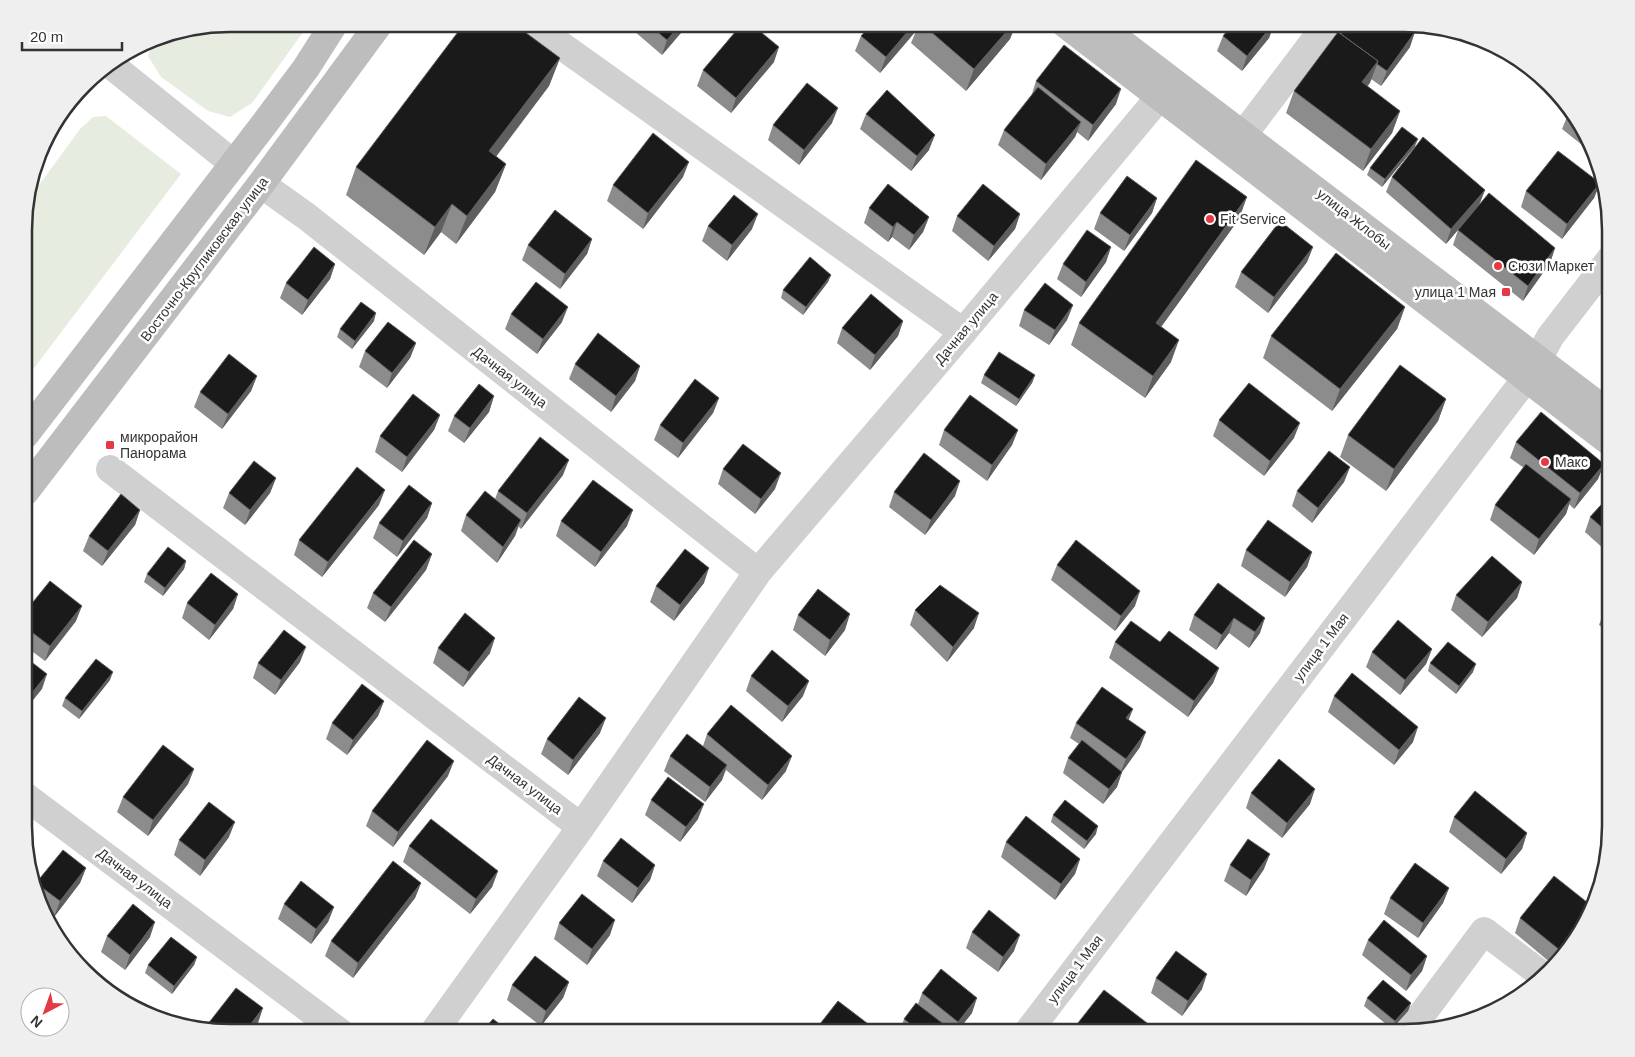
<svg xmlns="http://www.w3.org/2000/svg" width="1635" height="1057" viewBox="0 0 1635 1057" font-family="Helvetica,sans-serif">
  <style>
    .green { fill: #e6ecdf }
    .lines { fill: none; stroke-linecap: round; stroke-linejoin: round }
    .street { stroke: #d0d0d0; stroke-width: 28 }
    .secondary { stroke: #bdbdbd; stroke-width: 28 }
    .wall { fill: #8c8c8c }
    .shaded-wall { fill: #5f5f5f }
    .building { fill: #1a1a1a; stroke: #5f5f5f }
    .poi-dot { fill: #e63946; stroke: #fff; stroke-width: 2 }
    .labels { text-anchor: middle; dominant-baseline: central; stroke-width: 5; stroke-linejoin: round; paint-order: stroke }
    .poi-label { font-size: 14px; fill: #333; stroke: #fff; text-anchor: start }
    .street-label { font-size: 14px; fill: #333; stroke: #fff }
    .rim { fill: none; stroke: #333; stroke-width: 2.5 }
  </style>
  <rect width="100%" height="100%" fill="#fff"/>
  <!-- green -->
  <path class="green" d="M231 24H309L252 103 230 117 208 111 161 77 148 56 153 39Z
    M106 116 181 174 25 380 26 203 80 129 93 117Z"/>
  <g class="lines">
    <!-- street -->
    <path class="street" d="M531 24 963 332
      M111 65 234 164
      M1231 151 1327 24
      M261 184 306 216 758 572
      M110 469 581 827
      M25 796 341 1033
      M433 1033 581 827 758 572 963 332 1172 82
      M1027 1033 1518 389 1538 360 1550 337 1611 258
      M1408 1033 1484 931 1541 974"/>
    <!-- secondary -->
    <path class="secondary" d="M1065 24 1611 443
      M1097 24 1611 415
      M25 435 265 123 306 68 334 24
      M25 492 261 184 379 24"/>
  </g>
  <!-- wall -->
  <path class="wall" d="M636 24H687L686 27 662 55 634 31Z
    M872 24H1016L1010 39 966 91 911 43 916 31 880 73 855 51 861 36Z
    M1274 24 1269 38 1242 71 1217 51 1223 36Z
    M1341 34 1410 47 1381 86 1371 79 1367 86 1400 111 1392 133 1363 171 1286 113 1294 91Z
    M560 58 549 86 496 157 506 164 495 192 456 244 441 232 424 255 346 195 356 167Z
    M774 62 731 113 697 86 703 70Z
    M1036 81 1116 104 1088 141 1077 132 1075 137 1041 180 998 145 1004 130 1031 97Z
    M1569 112 1584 128 1591 152 1562 129Z
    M866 114 929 150 911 171 860 129Z
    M832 123 799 165 768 140 773 125Z
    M1415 146 1485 190 1479 205 1555 248 1550 263 1523 301 1453 245 1458 230 1470 216 1446 244 1386 192 1392 177 1414 148 1382 187 1367 175 1370 168Z
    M683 177 643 229 607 201 613 185Z
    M1600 183 1594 198 1562 239 1521 207 1526 191Z
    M1157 198 1152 213 1124 251 1094 229 1100 213Z
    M869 208 929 217 923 232 909 250 892 237 888 242 864 223Z
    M1020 214 1015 229 988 261 952 231 957 216Z
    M1239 219 1161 327 1171 362 1145 398 1071 345 1079 323Z
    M708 226 752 229 727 261 702 241Z
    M592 239 587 254 560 289 522 260 528 245Z
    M1111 247 1106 262 1081 297 1057 279 1063 264Z
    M1313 247 1307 262 1268 313 1235 287 1241 272Z
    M335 264 330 279 302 315 280 298 286 283Z
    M831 275 828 282 803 315 781 298 783 290Z
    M1073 305 1067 320 1049 345 1019 326 1024 310Z
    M1405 307 1397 329 1332 411 1263 358 1271 336Z
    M511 314 562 322 537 354 505 329Z
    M374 321 352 349 337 337 340 329Z
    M903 321 898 336 870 370 837 343 842 328Z
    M1611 338V364L1602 357 1608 341Z
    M416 343 410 358 387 388 359 367 365 351Z
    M575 364 640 366 635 381 611 412 569 379Z
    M984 375H1035L1032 383 1016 406 981 383Z
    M257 376 251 391 222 429 194 407 200 392Z
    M494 396 489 412 464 443 448 431 454 416Z
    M719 398 713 413 678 458 654 440 660 425Z
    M1446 399 1438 421 1386 491 1340 457 1348 435Z
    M440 415 434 430 402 472 375 452 380 436Z
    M1219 420 1294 438 1264 476 1213 436Z
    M944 430H1018L1012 445 987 481 939 445Z
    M1516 442 1604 464 1598 479 1574 509 1569 504 1566 514 1534 555 1490 520 1495 505 1524 468 1510 458Z
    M1350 467 1344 482 1312 523 1292 506 1297 491Z
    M723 469 775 489 755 514 718 484Z
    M563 475 521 529 518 526 515 536 497 563 461 531 466 515 495 499 498 491Z
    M276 478 270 493 245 525 223 508 229 493Z
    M894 492 955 496 925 535 889 507Z
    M1611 494V544L1605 550 1585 532 1590 517Z
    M432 503 427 518 397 557 373 538 379 523Z
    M379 505 322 577 294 555 299 540Z
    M140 510 135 525 102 566 83 551 89 536Z
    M561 521 627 526 595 567 556 536Z
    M1246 550 1312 552 1307 567 1285 597 1241 566Z
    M432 554 426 570 385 622 367 608 373 593Z
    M186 561 184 569 163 596 144 582 147 574Z
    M1057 565 1135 606 1115 631 1051 580Z
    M1522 582 1517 598 1482 637 1451 610 1456 595Z
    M704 583 674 621 650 602 656 586Z
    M1218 583 1260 633 1249 648 1229 633 1216 650 1189 630 1194 615Z
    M238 594 233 609 209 640 182 618 187 603Z
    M1611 602V634L1599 625 1605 609Z
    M915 610 974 628 947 662 910 625Z
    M25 612 76 621 45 661 25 646Z
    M798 615 845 630 825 656 793 630Z
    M1115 642H1160L1219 668 1213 683 1188 717 1109 658Z
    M438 648 490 653 463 687 433 663Z
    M1432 649 1426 664 1400 695 1366 667 1372 652Z
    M300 662 275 695 253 678 258 663Z
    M1430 663 1473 672 1456 694 1428 671Z
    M751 676 803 696 782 722 746 691Z
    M110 680 79 719 62 706 65 698Z
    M1334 696 1413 742 1394 765 1328 712Z
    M384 701 378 716 347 755 326 739 332 723Z
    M1129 720 1140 747 1122 772 1117 787 1103 804 1063 773 1068 758 1079 744 1070 738 1076 723Z
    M600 733 568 775 541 754 547 739Z
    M707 734 786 771 762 800 726 770 722 780 705 802 664 771 670 756 703 746Z
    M194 769 188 784 148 836 117 812 123 797Z
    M448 776 393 847 366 826 372 811Z
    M1251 793 1310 804 1282 838 1246 808Z
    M651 800 698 819 680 842 645 815Z
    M1053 815 1096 834 1084 849 1051 822Z
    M1454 817 1527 833 1522 849 1501 874 1449 832Z
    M229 837 200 876 174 855 179 840Z
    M1006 842 1080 859 1075 874 1055 900 1001 857Z
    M409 846 498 871 492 887 470 914 403 862Z
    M603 861 655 865 650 880 632 903 597 876Z
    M1230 865 1264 869 1246 896 1224 881Z
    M86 868 80 883 54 917 45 909 36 883Z
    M421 883 415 898 353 978 325 956 331 941Z
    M1449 888 1443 903 1418 938 1384 914 1390 898Z
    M284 904 334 907 328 922 311 944 278 919Z
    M1520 918 1577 939 1573 944 1552 964 1515 933Z
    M559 923 610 935 587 965 554 939Z
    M972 932 1014 951 998 972 966 948Z
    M107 936 150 937 125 970 101 952Z
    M1368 940 1427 956 1422 971 1406 991 1362 955Z
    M197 957 194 965 172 994 145 973 148 965Z
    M1156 978 1202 989 1182 1016 1151 993Z
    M569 982 563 998 541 1026 507 1000 512 985Z
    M922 993 972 1013 956 1033H899L904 1019 918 1004Z
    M1367 998 1411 1003 1408 1011 1392 1029 1364 1006Z
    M820 1024 880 1033H817Z
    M1074 1028 1160 1033H1072Z"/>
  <!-- shaded-wall -->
  <path class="shaded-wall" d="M681 24H687L686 27 662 55 667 40Z
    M914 24H918L916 31 880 73 886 57Z
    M1013 24H1016L1010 39 966 91 974 69Z
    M1274 24 1269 38 1242 71 1247 56Z
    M1415 32 1410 47 1381 86 1387 71Z
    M779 47 774 62 731 113 736 98Z
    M560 58 549 86 478 180 489 151Z
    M1378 61 1370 83 1354 104 1362 82Z
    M1121 89 1116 104 1088 141 1093 125Z
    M838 108 832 123 799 165 804 150Z
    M1400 111 1392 133 1363 171 1371 149Z
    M1081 122 1075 137 1041 180 1046 164Z
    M935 135 929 150 911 171 917 156Z
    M1418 139 1415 146 1382 187 1385 179Z
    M689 162 683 177 643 229 648 213Z
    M506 164 495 192 456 244 467 216Z
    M1600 183 1594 198 1562 239 1567 224Z
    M1485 190 1479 205 1446 244 1451 229Z
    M1247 197 1239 219 1148 345 1156 323Z
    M1157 198 1152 213 1124 251 1130 235Z
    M452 204 441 232 424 255 435 227Z
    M758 214 752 229 727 261 732 245Z
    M1020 214 1015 229 988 261 994 246Z
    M929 217 923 232 909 250 914 235Z
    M897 222 892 237 888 242 893 227Z
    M592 239 587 254 560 289 565 274Z
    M1111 247 1106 262 1081 297 1086 282Z
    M1313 247 1307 262 1268 313 1274 297Z
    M1555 248 1550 263 1523 301 1528 286Z
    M335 264 330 279 302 315 308 300Z
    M831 275 828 282 803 315 806 307Z
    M1073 305 1067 320 1049 345 1055 330Z
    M568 307 562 322 537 354 543 339Z
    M1405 307 1397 329 1332 411 1340 389Z
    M376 313 374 321 352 349 355 341Z
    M903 321 898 336 870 370 875 355Z
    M1179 340 1171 362 1145 398 1153 376Z
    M416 343 410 358 387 388 392 373Z
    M640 366 635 381 611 412 616 396Z
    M1035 375 1032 383 1016 406 1019 399Z
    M257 376 251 391 222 429 228 414Z
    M494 396 489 412 464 443 470 428Z
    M719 398 713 413 678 458 683 443Z
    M1446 399 1438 421 1386 491 1394 469Z
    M440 415 434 430 402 472 407 457Z
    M1300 423 1294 438 1264 476 1270 461Z
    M1018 430 1012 445 987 481 992 465Z
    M569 460 563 475 521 529 527 513Z
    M1604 464 1598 479 1574 509 1580 493Z
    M1350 467 1344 482 1312 523 1318 508Z
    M781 473 775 489 755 514 761 499Z
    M276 478 270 493 245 525 250 510Z
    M960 481 955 496 925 535 931 520Z
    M385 490 379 505 322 577 328 562Z
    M1571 499 1566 514 1534 555 1539 539Z
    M432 503 427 518 397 557 403 541Z
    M140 510 135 525 102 566 108 551Z
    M633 510 627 526 595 567 601 552Z
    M521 520 515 536 497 563 503 547Z
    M1611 535V544L1605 550Z
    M1312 552 1307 567 1285 597 1290 582Z
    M432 554 426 570 385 622 391 607Z
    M186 561 184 569 163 596 165 588Z
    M709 568 704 583 674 621 680 605Z
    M1522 582 1517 598 1482 637 1488 622Z
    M1140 591 1135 606 1115 631 1121 616Z
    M238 594 233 609 209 640 215 625Z
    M82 606 76 621 45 661 50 646Z
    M979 613 974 628 947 662 953 647Z
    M850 614 845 630 825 656 830 640Z
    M1234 618 1229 633 1216 650 1222 635Z
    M1265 618 1260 633 1249 648 1255 632Z
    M495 638 490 653 463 687 469 672Z
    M306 647 300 662 275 695 281 680Z
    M1432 649 1426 664 1400 695 1405 680Z
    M1476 664 1473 672 1456 694 1459 686Z
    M1219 668 1213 683 1188 717 1194 701Z
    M113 672 110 680 79 719 82 711Z
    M47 674 42 689 25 710V702Z
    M809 681 803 696 782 722 788 706Z
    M384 701 378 716 347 755 353 740Z
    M1133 709 1127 724 1126 718Z
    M606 718 600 733 568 775 573 760Z
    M1418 727 1413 742 1394 765 1399 750Z
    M1146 732 1140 747 1122 772 1117 787 1103 804 1109 789 1120 774 1126 759Z
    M792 756 786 771 762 800 768 785Z
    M454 761 448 776 393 847 398 832Z
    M727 765 722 780 705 802 710 787Z
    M194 769 188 784 148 836 153 820Z
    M1315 789 1310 804 1282 838 1287 823Z
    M704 804 698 819 680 842 686 827Z
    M235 822 229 837 200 876 205 860Z
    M1098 826 1096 834 1084 849 1087 841Z
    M1527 833 1522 849 1501 874 1506 859Z
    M1270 854 1264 869 1246 896 1251 880Z
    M1080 859 1075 874 1055 900 1061 884Z
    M655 865 650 880 632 903 638 888Z
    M86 868 80 883 54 917 60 901Z
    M498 871 492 887 470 914 476 899Z
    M421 883 415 898 353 978 358 963Z
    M1449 888 1443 903 1418 938 1423 923Z
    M334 907 328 922 311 944 316 929Z
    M1588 918 1577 939 1573 944 1558 958 1561 951Z
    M615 920 610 935 587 965 592 949Z
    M155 922 150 937 125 970 130 955Z
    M1020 935 1014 951 998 972 1003 957Z
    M1427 956 1422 971 1406 991 1411 975Z
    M197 957 194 965 172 994 174 986Z
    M1207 974 1202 989 1182 1016 1188 1001Z
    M569 982 563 998 541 1026 546 1011Z
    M977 998 972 1013 956 1033H954L958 1022Z
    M1411 1003 1408 1011 1392 1029 1395 1021Z
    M263 1008 258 1023 250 1033H244Z"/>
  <!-- building -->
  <path class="building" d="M464 24H514L560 58 489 151 506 164 467 216 452 204 435 227 356 167Z
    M648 24H681L667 40Z
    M742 24H751L779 47 736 98 703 70Z
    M872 24H914L886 57 861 36Z
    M922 24H1013L974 69Z
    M1233 24H1273L1247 56 1223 36Z
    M1348 24H1404L1415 32 1387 71 1377 64 1378 61 1341 34Z
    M1338 32 1378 61 1362 82 1400 111 1371 149 1294 91Z
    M1064 45 1121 89 1093 125 1036 81Z
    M807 83 838 108 804 150 773 125Z
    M1038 87 1081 122 1046 164 1004 130Z
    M887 90 935 135 917 156 866 114Z
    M1569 112 1578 122 1568 113Z
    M1402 127 1418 139 1385 179 1370 168Z
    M653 133 689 162 648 213 613 185Z
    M1423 137 1485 190 1451 229 1392 177Z
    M1558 151 1600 183 1567 224 1526 191Z
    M1196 160 1247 197 1156 323 1179 340 1153 376 1079 323Z
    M1127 176 1157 198 1130 235 1100 213Z
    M888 184 929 217 914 235 897 222 893 227 869 208Z
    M983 184 1020 214 994 246 957 216Z
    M1489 193 1555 248 1528 286 1458 230Z
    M734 195 758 214 732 245 708 226Z
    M555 210 592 239 565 274 528 245Z
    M1280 221 1313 247 1274 297 1241 272Z
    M1087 230 1111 247 1086 282 1063 264Z
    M314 247 335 264 308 300 286 283Z
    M1336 253 1405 307 1340 389 1271 336Z
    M810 257 831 275 806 307 783 290Z
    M536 282 568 307 543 339 511 314Z
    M1045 283 1073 305 1055 330 1024 310Z
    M871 294 903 321 875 355 842 328Z
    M361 302 376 313 355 341 340 329Z
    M388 322 416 343 392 373 365 351Z
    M598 333 640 366 616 396 575 364Z
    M1611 338V344L1608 341Z
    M999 352 1035 375 1019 399 984 375Z
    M229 354 257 376 228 414 200 392Z
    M1400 365 1446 399 1394 469 1348 435Z
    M695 379 719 398 683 443 660 425Z
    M1249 383 1300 423 1270 461 1219 420Z
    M479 384 494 396 470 428 454 416Z
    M413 394 440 415 407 457 380 436Z
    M970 395 1018 430 992 465 944 430Z
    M1541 412 1604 464 1580 493 1516 442Z
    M540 437 569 460 527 513 498 491Z
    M743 444 781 473 761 499 723 469Z
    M1329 451 1350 467 1318 508 1297 491Z
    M924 453 960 481 931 520 894 492Z
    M254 461 276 478 250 510 229 493Z
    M1526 464 1571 499 1539 539 1495 505Z
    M357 467 385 490 328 562 299 540Z
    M593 480 633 510 601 552 561 521Z
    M409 485 432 503 403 541 379 523Z
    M485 491 521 520 503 547 466 515Z
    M121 494 140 510 108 551 89 536Z
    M1611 494V535L1590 517Z
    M1268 520 1312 552 1290 582 1246 550Z
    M414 540 432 554 391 607 373 593Z
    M1076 540 1140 591 1121 616 1057 565Z
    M168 547 186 561 165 588 147 574Z
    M685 549 709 568 680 605 656 586Z
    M1492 556 1522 582 1488 622 1456 595Z
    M211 573 238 594 215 625 187 603Z
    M50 581 82 606 50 646 25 627V612Z
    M1218 583 1265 618 1255 632 1234 618 1222 635 1194 615Z
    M940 585 979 613 953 647 915 610Z
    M818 589 850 614 830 640 798 615Z
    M1611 602V614L1605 609Z
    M465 613 495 638 469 672 438 648Z
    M1398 620 1432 649 1405 680 1372 652Z
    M1131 621 1160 642 1169 631 1219 668 1194 701 1115 642Z
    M284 630 306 647 281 680 258 663Z
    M1448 642 1476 664 1459 686 1430 663Z
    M772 650 809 681 788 706 751 676Z
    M25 657 47 674 25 702Z
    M96 659 113 672 82 711 65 698Z
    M1352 673 1418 727 1399 750 1334 696Z
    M362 684 384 701 353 740 332 723Z
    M1102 687 1133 709 1126 718 1146 732 1126 759 1076 723Z
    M579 697 606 718 573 760 547 739Z
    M731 705 792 756 768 785 707 734Z
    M687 734 727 765 710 787 670 756Z
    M427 740 454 761 398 832 372 811Z
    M1082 740 1122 772 1109 789 1068 758Z
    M163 745 194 769 153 820 123 797Z
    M1279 759 1315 789 1287 823 1251 793Z
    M668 777 704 804 686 827 651 800Z
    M1475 791 1527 833 1506 859 1454 817Z
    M1065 800 1098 826 1087 841 1053 815Z
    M209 802 235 822 205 860 179 840Z
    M1026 816 1080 859 1061 884 1006 842Z
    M431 819 498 871 476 899 409 846Z
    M621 838 655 865 638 888 603 861Z
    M1248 839 1270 854 1251 880 1230 865Z
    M63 850 86 868 60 901 36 883Z
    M393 861 421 883 358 963 331 941Z
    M1415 863 1449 888 1423 923 1390 898Z
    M1554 876 1593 907 1588 918 1561 951 1520 918Z
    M301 881 334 907 316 929 284 904Z
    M582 894 615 920 592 949 559 923Z
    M133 904 155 922 130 955 107 936Z
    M989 910 1020 935 1003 957 972 932Z
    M1384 920 1427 956 1411 975 1368 940Z
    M171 937 197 957 174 986 148 965Z
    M1176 951 1207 974 1188 1001 1156 978Z
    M535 956 569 982 546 1011 512 985Z
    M941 969 977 998 958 1022 922 993Z
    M1383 980 1411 1003 1395 1021 1367 998Z
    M236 988 263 1008 244 1033H231L204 1029Z
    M1104 990 1160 1033H1081L1074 1028Z
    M838 1001 880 1033H831L820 1024Z
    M916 1003 954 1032V1033H922L904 1019Z
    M493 1019 511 1033H481Z
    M1299 1023 1313 1033H1291Z"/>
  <!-- markers -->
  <g class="poi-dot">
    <circle cx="1210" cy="219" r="5"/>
    <circle cx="1498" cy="266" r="5"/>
    <rect x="1501" y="287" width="10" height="10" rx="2.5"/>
    <rect x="105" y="440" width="10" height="10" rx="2.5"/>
    <circle cx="1545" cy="462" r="5"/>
  </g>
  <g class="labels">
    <!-- poi labels -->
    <g class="poi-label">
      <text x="1220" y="219">Fit Service</text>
      <text x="1508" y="266">Сюзи Маркет</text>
      <text x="1496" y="292" text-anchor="end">улица 1 Мая</text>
      <text x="120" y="437">микрорайон<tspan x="120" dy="16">Панорама</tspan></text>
      <text x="1555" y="462">Макс</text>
    </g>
    <!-- street labels -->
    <g class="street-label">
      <text transform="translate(1354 219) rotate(38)">улица Жлобы</text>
      <text transform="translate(204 259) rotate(-53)">Восточно-Кругликовская улица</text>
      <text transform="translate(966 328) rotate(-50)">Дачная улица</text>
      <text transform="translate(510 377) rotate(38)">Дачная улица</text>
      <text transform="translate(1321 647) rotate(-53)">улица 1 Мая</text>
      <text transform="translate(525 784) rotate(37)">Дачная улица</text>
      <text transform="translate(135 878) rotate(37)">Дачная улица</text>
      <text transform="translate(1075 969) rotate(-53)">улица 1 Мая</text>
    </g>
  </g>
  <!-- crop -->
  <path d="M0 0H1635V1057H0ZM230 32H1404A198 198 0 0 1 1602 230V826A198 198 0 0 1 1404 1024H230A198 198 0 0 1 32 826V230A198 198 0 0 1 230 32Z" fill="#efefef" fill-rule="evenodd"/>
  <path class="rim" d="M230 32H1404A198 198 0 0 1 1602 230V826A198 198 0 0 1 1404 1024H230A198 198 0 0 1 32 826V230A198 198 0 0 1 230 32Z"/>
  <!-- north arrow -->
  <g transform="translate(45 1012) rotate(221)"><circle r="24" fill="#ffffff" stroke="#adadad"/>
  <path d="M0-4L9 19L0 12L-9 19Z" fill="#e63946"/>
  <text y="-8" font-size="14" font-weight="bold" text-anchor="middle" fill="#333333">N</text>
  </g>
  <!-- scale -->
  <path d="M22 42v8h100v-8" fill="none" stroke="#333333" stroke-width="2.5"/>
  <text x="30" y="42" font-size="15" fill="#333333" stroke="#ffffff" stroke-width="4" paint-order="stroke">20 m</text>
</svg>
